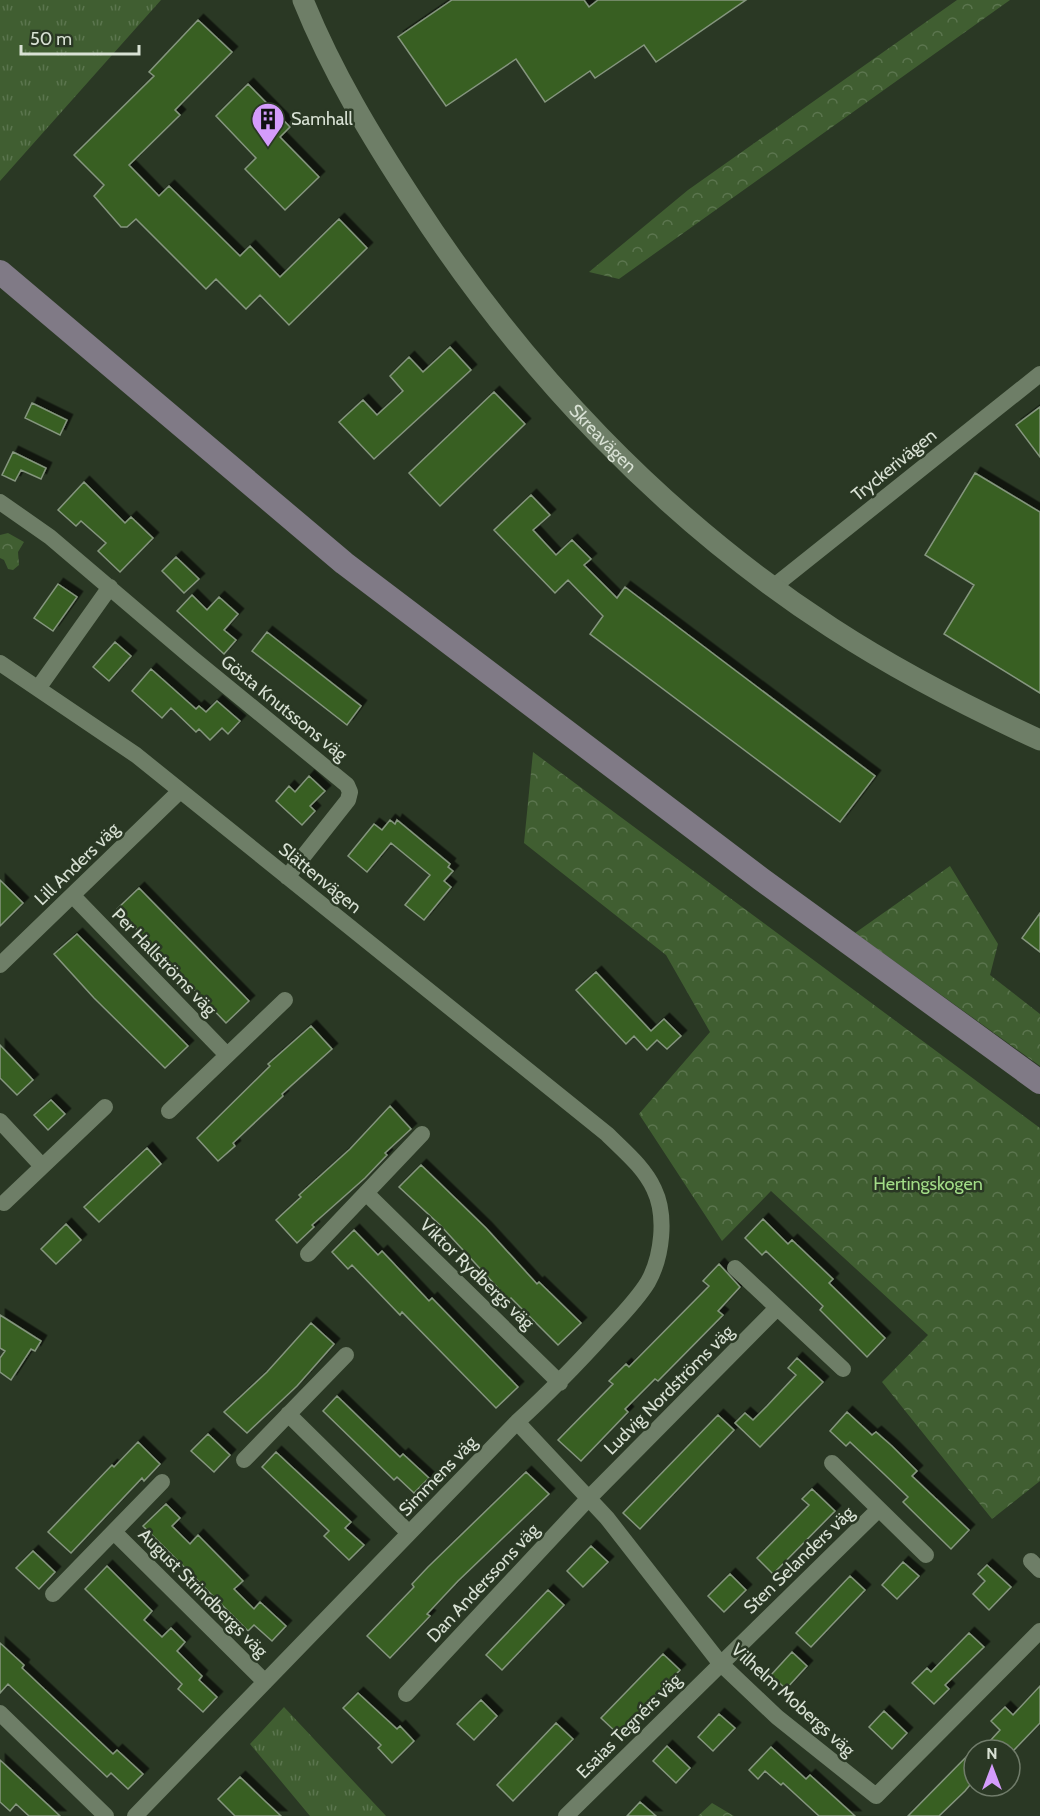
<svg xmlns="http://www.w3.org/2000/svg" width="1040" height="1816" viewBox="0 0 1040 1816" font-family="Cabin,sans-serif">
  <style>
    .grass { fill: url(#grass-tufts) }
    .forest { fill: url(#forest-crowns) }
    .building { fill: #385f23; stroke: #85967e; stroke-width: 1.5; filter: url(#shadow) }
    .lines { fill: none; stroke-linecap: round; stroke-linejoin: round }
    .minor { stroke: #6e7e67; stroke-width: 16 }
    .tertiary { stroke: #6e7e67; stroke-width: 21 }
    .secondary { stroke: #807a86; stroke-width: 24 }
    .labels { text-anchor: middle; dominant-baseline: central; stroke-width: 5; stroke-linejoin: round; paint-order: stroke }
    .poi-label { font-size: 18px; fill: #d8e1d4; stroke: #2a3824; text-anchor: start }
    .street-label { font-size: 18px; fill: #d8e1d4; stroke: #2a3824 }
    .park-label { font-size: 18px; fill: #a2dc87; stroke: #2a3824 }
  </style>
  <defs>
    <pattern id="grass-tufts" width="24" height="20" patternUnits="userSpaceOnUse" patternTransform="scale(1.5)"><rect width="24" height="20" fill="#405e31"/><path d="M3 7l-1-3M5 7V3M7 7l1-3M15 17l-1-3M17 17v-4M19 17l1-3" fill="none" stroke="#5b754e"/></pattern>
    <pattern id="forest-crowns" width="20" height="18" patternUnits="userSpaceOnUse" patternTransform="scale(1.5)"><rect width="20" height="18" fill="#405e31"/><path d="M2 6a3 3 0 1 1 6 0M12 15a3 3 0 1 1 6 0" fill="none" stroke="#5b754e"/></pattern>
    <filter id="shadow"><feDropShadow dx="5.5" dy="-5.5" stdDeviation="0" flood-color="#0009"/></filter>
  </defs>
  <rect width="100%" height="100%" fill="#2a3824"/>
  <!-- grass -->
  <path class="grass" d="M0 0H161L0 181Z
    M284 1707 386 1816H310L250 1744Z"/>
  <!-- forest -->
  <path class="forest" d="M957 0H1010L619 279 589 272 688 190Z
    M8 533 24 542 18 552 19 565 13 570 8 569 4 560 0 558V535Z
    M533 752 1040 1128V1481L992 1519 882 1382 928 1335 771 1191 722 1241 639 1114 710 1032 666 955 524 843Z
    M950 866 998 944 990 975 1040 1014V1066L855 933Z
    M712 1803 734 1816H698Z"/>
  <!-- building -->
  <path class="building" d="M452 0H584L589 7 598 0H746L656 62 644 45 595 78 590 71 545 102 516 59 446 106 398 37Z
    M198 20 232 52 175 110 180 115 129 165 159 196 169 186 240 256 250 246 280 277 339 219 367 248 289 325 260 295 246 309 216 279 206 289 136 219 127 227H121L94 196 104 185 74 155 154 76 149 72Z
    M248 84 290 127 280 137 319 177 285 210 245 169 256 158 216 116Z
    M450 347 471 370 374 459 339 422 363 400 377 415 403 391 390 376 409 357 423 372Z
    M494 392 525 424 440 506 409 473Z
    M32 403 67 420 60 435 25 418Z
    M1040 407V457L1016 425Z
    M13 452 46 468 41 479 21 470 15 481 2 475Z
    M975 473 1040 512V693L944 634 974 585 925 555Z
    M84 482 125 523 131 517 153 538 120 572 98 551 106 543 81 521 76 526 58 510Z
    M531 495 550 515 533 530 556 555 572 540 591 559 584 565 617 598 625 587 875 776 840 822 590 634 603 616 568 580 555 593 494 530Z
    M176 557 199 579 184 593 162 571Z
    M58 584 77 597 53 631 34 618Z
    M192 595 207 610 219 597 238 614 224 630 236 640 224 654 177 611Z
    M267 632 361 706 347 725 252 651Z
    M115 642 131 656 109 681 93 667Z
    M151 669 196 709 199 706 206 712 217 701 240 721 228 734 222 728 210 740 199 729 196 732 171 708 162 718 132 691Z
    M309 776 325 791 310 806 315 811 302 825 276 801 289 786 295 792Z
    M390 820 395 824 397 820 450 864 448 867 453 871 444 881 451 887 424 920 405 905 430 875 391 843 367 872 348 856 374 824 382 830Z
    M0 880 23 903 0 926Z
    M139 888 249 1001 226 1023 117 909Z
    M1040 913V952L1022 938Z
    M77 934 188 1046 165 1068 94 998 54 954Z
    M596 972 651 1031 664 1019 681 1036 667 1049 657 1040 647 1050 634 1036 626 1044 576 990Z
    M311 1026 332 1049 282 1094 283 1096 233 1143 235 1146 218 1161 197 1138 270 1066 268 1064Z
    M0 1045 33 1080 17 1095 0 1078Z
    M51 1100 65 1114 48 1130 34 1115Z
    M390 1106 411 1129 385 1153 387 1155 365 1178 312 1225 314 1227 297 1243 276 1220 301 1197 299 1195 350 1149Z
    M147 1148 161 1164 99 1222 84 1207Z
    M421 1165 486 1228 537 1284 539 1282 581 1323 558 1345 511 1298 509 1300 440 1225 399 1187Z
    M763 1219 788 1244 792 1240 833 1279 829 1283 885 1338 867 1357 820 1310 823 1306 766 1251 762 1255 745 1238Z
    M66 1224 81 1240 56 1264 41 1249Z
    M354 1230 378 1255 382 1251 429 1301 432 1298 518 1387 496 1408 402 1312 400 1315 352 1265 348 1269 332 1252Z
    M719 1264 740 1287 718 1311 723 1315 658 1381 655 1379 625 1409 628 1412 581 1461 558 1440 613 1384 609 1381 626 1364 629 1367 709 1286 703 1281Z
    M0 1315 41 1341 35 1351 31 1349 11 1380 0 1372V1358L5 1351 0 1348Z
    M311 1323 334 1344 297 1386 247 1433 224 1412 267 1372Z
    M797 1358 823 1382 760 1447 735 1423 745 1413 753 1420 767 1406 796 1375 788 1368Z
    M337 1396 400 1457 403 1454 429 1478 414 1493 397 1477 394 1480 323 1411Z
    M847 1412 872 1435 876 1432 892 1446 917 1471 912 1476 969 1530 951 1549 903 1502 908 1497 884 1474 850 1442 846 1446 830 1431Z
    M718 1415 734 1430 640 1529 623 1513Z
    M208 1434 230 1455 214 1472 191 1451Z
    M138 1442 160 1464 144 1481 142 1478 71 1553 48 1532 112 1465 114 1467Z
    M276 1452 351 1522 345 1528 364 1545 349 1560 324 1536 329 1531 262 1467Z
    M526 1472 549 1494 458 1581 427 1614 430 1616 390 1658 367 1636 414 1587 412 1584 428 1567Z
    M812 1489 835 1511 773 1574 757 1558 809 1505 802 1499Z
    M166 1504 180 1518 172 1526 190 1544 198 1535 243 1581 234 1589 254 1609 260 1602 286 1626 272 1641 254 1625 248 1631 143 1526Z
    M591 1546 608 1562 583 1587 567 1571Z
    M33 1551 55 1572 39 1589 16 1568Z
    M903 1562 919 1576 897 1599 882 1585Z
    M987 1565 1011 1587 989 1610 973 1594 985 1581 978 1574Z
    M107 1566 152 1611 144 1620 162 1637 171 1628 185 1642 177 1651 202 1676 199 1680 217 1697 203 1712 178 1689 182 1684 85 1589Z
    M730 1574 746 1590 724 1612 708 1596Z
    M850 1576 865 1590 811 1647 796 1633Z
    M548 1590 564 1605 502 1670 486 1655Z
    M969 1633 984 1647 945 1685 949 1689 934 1704 912 1683 927 1668 931 1672Z
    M0 1643 24 1665 22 1668 113 1754 117 1750 143 1774 128 1789 111 1773 107 1777 8 1684 0 1693Z
    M792 1652 807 1666 786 1689 771 1675Z
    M663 1654 680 1670 618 1734 601 1718Z
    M1040 1686V1723L1014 1750H1000L990 1741 1000 1730 991 1721 1005 1707 1013 1715Z
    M358 1693 397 1729 400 1726 414 1741 392 1763 378 1748 381 1745 343 1708Z
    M481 1700 497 1716 474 1740 457 1724Z
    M884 1711 907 1733 892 1749 869 1727Z
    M719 1714 735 1728 713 1751 698 1737Z
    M556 1723 573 1739 513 1801 497 1785Z
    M667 1746 690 1768 676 1783 653 1761Z
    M771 1747 806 1779 810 1775 855 1816H819L783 1783 781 1785 765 1771 758 1779 749 1770Z
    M974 1749V1780L965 1791 939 1816H908Z
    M0 1760 60 1816H29L16 1804 10 1811 0 1802Z
    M240 1777 266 1802 281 1816H235L218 1799Z
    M640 1802 656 1816H627Z"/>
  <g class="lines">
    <!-- minor -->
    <path class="minor" d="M0 502 50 537 191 657 347 785 350 792 348 800 287 877
      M773 587 1040 374
      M0 663 136 755 607 1134C624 1151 644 1167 654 1189 667 1216 662 1257 648 1282 637 1300 621 1316 607 1331 578 1363 549 1393 517 1422L135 1816
      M39 687 110 587
      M73 896 227 1055
      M0 965 180 791
      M169 1111 285 1000
      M0 1121 42 1166
      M367 1194 560 1383
      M4 1203 105 1107
      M308 1254 422 1134
      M735 1268 843 1369
      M288 1414 409 1533
      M517 1422 607 1518 720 1663 777 1717 876 1796 1040 1631
      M244 1460 346 1355
      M832 1463 926 1555
      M114 1532 265 1682
      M1031 1561 1040 1570
      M53 1594 162 1482
      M406 1694 588 1499 777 1308
      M0 1713 106 1816
      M566 1816 879 1509"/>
    <!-- tertiary -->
    <path class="tertiary" id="s1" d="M303 0C332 72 372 138 414 202 523 370 663 518 832 628 898 671 968 707 1040 740"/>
    <!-- secondary -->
    <path class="secondary" d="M0 272 344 563 761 879 1040 1082"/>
  </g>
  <!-- icons -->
  <defs>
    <g id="building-pin" transform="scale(1.725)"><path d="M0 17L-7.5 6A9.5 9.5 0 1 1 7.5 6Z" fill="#d49cfb" stroke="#2a3824"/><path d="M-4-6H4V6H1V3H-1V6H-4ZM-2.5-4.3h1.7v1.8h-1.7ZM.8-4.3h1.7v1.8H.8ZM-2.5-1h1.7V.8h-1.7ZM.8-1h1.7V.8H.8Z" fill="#111"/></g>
  </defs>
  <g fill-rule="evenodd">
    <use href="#building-pin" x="268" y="119"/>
  </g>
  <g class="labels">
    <!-- poi labels -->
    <g class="poi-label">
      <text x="291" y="119">Samhall</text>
    </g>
    <!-- street labels -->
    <g class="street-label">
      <text stroke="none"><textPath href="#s1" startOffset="534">Skreavägen</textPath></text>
      <text transform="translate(894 465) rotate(-39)">Tryckerivägen</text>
      <text transform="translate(284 708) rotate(39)">Gösta Knutssons väg</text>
      <text transform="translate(77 864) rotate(-44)">Lill Anders väg</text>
      <text transform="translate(320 878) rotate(39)">Slättenvägen</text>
      <text transform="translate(164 962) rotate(46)">Per Hallströms väg</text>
      <text transform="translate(477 1274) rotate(44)">Viktor Rydbergs väg</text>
      <text transform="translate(669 1390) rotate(-45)">Ludvig Nordströms väg</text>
      <text transform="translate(438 1476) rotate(-46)">Simmens väg</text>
      <text transform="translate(799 1560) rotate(-44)">Sten Selanders väg</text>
      <text transform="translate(483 1583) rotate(-47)">Dan Anderssons väg</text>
      <text transform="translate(203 1593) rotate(45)">August Strindbergs väg</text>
      <text transform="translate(793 1700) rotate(42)">Vilhelm Mobergs väg</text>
      <text transform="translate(629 1726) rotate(-45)">Esaias Tegnérs väg</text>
    </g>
    <!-- park labels -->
    <g class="park-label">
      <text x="928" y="1184">Hertingskogen</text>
    </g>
  </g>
  <!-- north arrow -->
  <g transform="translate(992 1768)"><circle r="28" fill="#2a3824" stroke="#707c6a" stroke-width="1.5"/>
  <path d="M0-4.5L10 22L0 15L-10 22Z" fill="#d49cfb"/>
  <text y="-9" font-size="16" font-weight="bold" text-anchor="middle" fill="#d8e1d4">N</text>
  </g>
  <!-- scale -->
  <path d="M21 45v9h118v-9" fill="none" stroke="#d8e1d4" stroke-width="3"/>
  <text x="30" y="45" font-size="18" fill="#d8e1d4" stroke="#2a3824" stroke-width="4.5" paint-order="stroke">50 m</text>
</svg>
